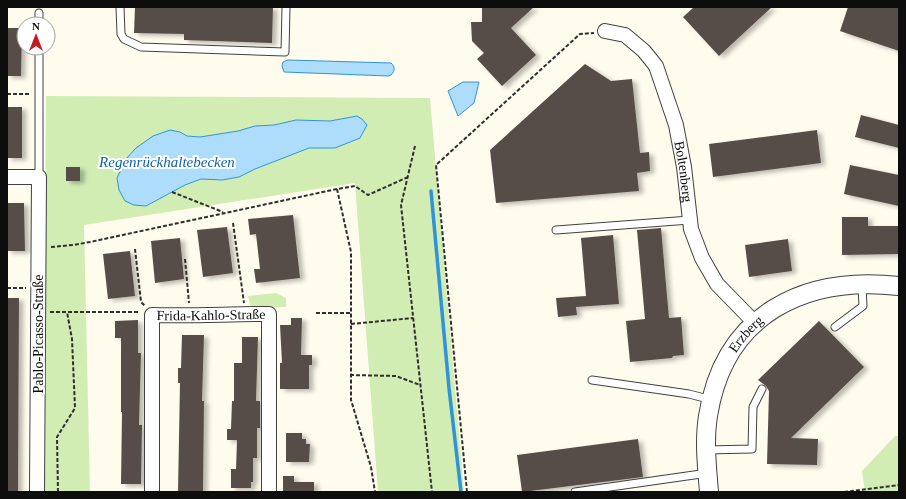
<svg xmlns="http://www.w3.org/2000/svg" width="906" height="499" viewBox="0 0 906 499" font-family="'Times New Roman',serif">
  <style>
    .green { fill: #d1edb4; fill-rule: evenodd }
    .water { fill: #aeddfb; stroke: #3093d7 }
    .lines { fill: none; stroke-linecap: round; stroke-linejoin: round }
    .stream { stroke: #3093d7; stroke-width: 3.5 }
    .building { fill: #574e49; filter: url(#shadow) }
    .service-casing { stroke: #404040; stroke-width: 9 }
    .minor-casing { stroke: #404040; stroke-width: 16 }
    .tertiary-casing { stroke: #404040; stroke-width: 20 }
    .path { stroke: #2f2f2f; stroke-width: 2; stroke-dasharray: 4 2; stroke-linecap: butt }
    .service { stroke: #fff; stroke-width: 7 }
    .minor { stroke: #fff; stroke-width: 14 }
    .tertiary { stroke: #fff; stroke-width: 18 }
    .labels { text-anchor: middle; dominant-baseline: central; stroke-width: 4; stroke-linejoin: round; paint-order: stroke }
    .street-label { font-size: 14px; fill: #0d0d0d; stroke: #fff }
    .water-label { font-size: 15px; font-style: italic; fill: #0d63a9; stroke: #fff }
  </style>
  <defs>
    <filter id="shadow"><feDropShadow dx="4.5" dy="2.5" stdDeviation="2" flood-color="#0004"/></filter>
  </defs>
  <rect width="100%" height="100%" fill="#fffcee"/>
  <!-- green -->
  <path class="green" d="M46 96 430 98 464 492H378L355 183 84 225 90 492H44ZM357 116 335 148H309L255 169 239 177 222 180 201 179 185 185 146 206 180 132 187 136 200 137 238 131 255 126 274 125 296 120 330 121Z
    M276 293 286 298V307L251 308 248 296Z
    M895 436H899V492H865L862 471Z"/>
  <!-- water -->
  <path class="water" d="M288 60 391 63C396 67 395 73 389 76L284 72 282 66 283 62Z
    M463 82H479L474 103 458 116 448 91Z
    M357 116 362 119 367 125 360 138 335 148H309L255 169 239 177 222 180 201 179 185 185 146 206 134 205 125 201 119 190 117 178 126 159 136 148 153 136 170 130 180 132 187 136 200 137 238 131 255 126 274 125 296 120 330 121Z"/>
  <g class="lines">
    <!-- stream -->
    <path class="stream" d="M431 191 449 388 461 492"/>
  </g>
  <!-- building -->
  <path class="building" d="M135 7H273L272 43 184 40V34L134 33Z
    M482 7H534L511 28 536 55 502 86 477 59 484 53 472 41 471 22H482Z
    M694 7H772L719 56 683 17Z
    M848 7H899V51L840 31Z
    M7 28H22L21 76H7Z
    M585 64 611 81 632 79 640 153 649 152 650 171 637 173 639 191 496 203 490 150Z
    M7 107H22V158H7Z
    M861 115 899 125V148L855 137Z
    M817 130 821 163 713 177 709 144Z
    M850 165 899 175V206L844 194Z
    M66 167H80V181H66Z
    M7 203H24L25 251H7Z
    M293 215 300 278 256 283 254 269H260L256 234 250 235 248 219Z
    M842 217H868V226H899V254L842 255Z
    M227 227 233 273 203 277 197 230Z
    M661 228 669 318 681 317 684 355 673 356 672 358 630 362 626 321 645 319 637 230Z
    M613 235 619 304 576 307 577 315 558 317 556 298 586 296 581 238Z
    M180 238 184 279 155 283 151 241Z
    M788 239 792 271 749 277 745 245Z
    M130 251 135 296 108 299 103 254Z
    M7 298H19L18 492H7Z
    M291 318H302L301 355H312V365H309V389H280V363H282L280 325H291Z
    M138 320V353H141L139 425H142L141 484H121L122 412H121V338H115V321Z
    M819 321 864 367 791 438 818 439 817 465 767 464 769 391 766 386 758 380Z
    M182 335H204L202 401H204L203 492H178L180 383H178V368H181Z
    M242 337H258L256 401H260V428H257V458H253V482H251V488H231V469H236L237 440H227V429H231L232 401H234V363H242Z
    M286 433H302V439H306V444H310L309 462H286Z
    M638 439 643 477 522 492 517 455Z
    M283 476H294V482H314V492H283Z"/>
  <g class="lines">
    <!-- service casing -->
    <g class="service-casing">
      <path id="service" d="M120 7 121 34 124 39 141 47 285 52 286 7
        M39 24V13
        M39 177V48
        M556 230 690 220
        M835 327 863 306 862 286
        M592 380 689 394 712 400
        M706 450 752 449 753 407 762 389
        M575 492 708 473"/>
    </g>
    <!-- minor casing -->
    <g class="minor-casing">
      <g id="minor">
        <path id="s1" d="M605 31 625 35 644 51 656 66 676 125 684 167 691 229 702 258 717 284 755 323"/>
        <path d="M7 177H39L37 492"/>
        <path id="s2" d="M152 492V315C191 316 230 314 269 314V492"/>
      </g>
    </g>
    <!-- tertiary casing -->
    <g class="tertiary-casing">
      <g id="tertiary">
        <path id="s3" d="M709 492C707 467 704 441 708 416 724 315 803 275 899 286"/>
      </g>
    </g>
    <!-- path -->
    <path class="path" d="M7 94H30
      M415 146 401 205 432 492
      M337 189 351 252V400L371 467 375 492
      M172 192 223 212
      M233 223 244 303
      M51 247 73 245 90 242 337 189 355 186 368 195 408 177
      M135 249 141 302 145 306
      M185 259 189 303
      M7 288H26
      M50 312H139
      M316 313H351
      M351 324 413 318
      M350 375 396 376 420 385
      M58 492 57 437 75 408 72 339 67 312
      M467 492 436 165 580 34 594 33
      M844 492 899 485"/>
    <!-- service -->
    <use href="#service" class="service"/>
    <!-- minor -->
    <use href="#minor" class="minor"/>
    <!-- tertiary -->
    <use href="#tertiary" class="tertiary"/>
  </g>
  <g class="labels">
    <!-- street labels -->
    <g class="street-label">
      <text stroke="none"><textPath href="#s1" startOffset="174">Boltenberg</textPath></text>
      <text stroke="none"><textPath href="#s2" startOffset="236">Frida-Kahlo-Straße</textPath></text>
      <text transform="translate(38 334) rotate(-90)">Pablo-Picasso-Straße</text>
      <text stroke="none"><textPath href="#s3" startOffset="168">Erzberg</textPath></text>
    </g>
    <!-- water labels -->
    <g class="water-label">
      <text x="167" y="162">Regenrückhaltebecken</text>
    </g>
  </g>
  <!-- border -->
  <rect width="906" height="499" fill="none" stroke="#0d0d0d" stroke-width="16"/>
  <!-- north arrow -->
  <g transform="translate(36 36)"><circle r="19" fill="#ffffff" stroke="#9e9e9e"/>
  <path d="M0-3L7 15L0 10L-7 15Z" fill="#c81b21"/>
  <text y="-6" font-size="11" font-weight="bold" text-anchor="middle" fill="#0d0d0d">N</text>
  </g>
</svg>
